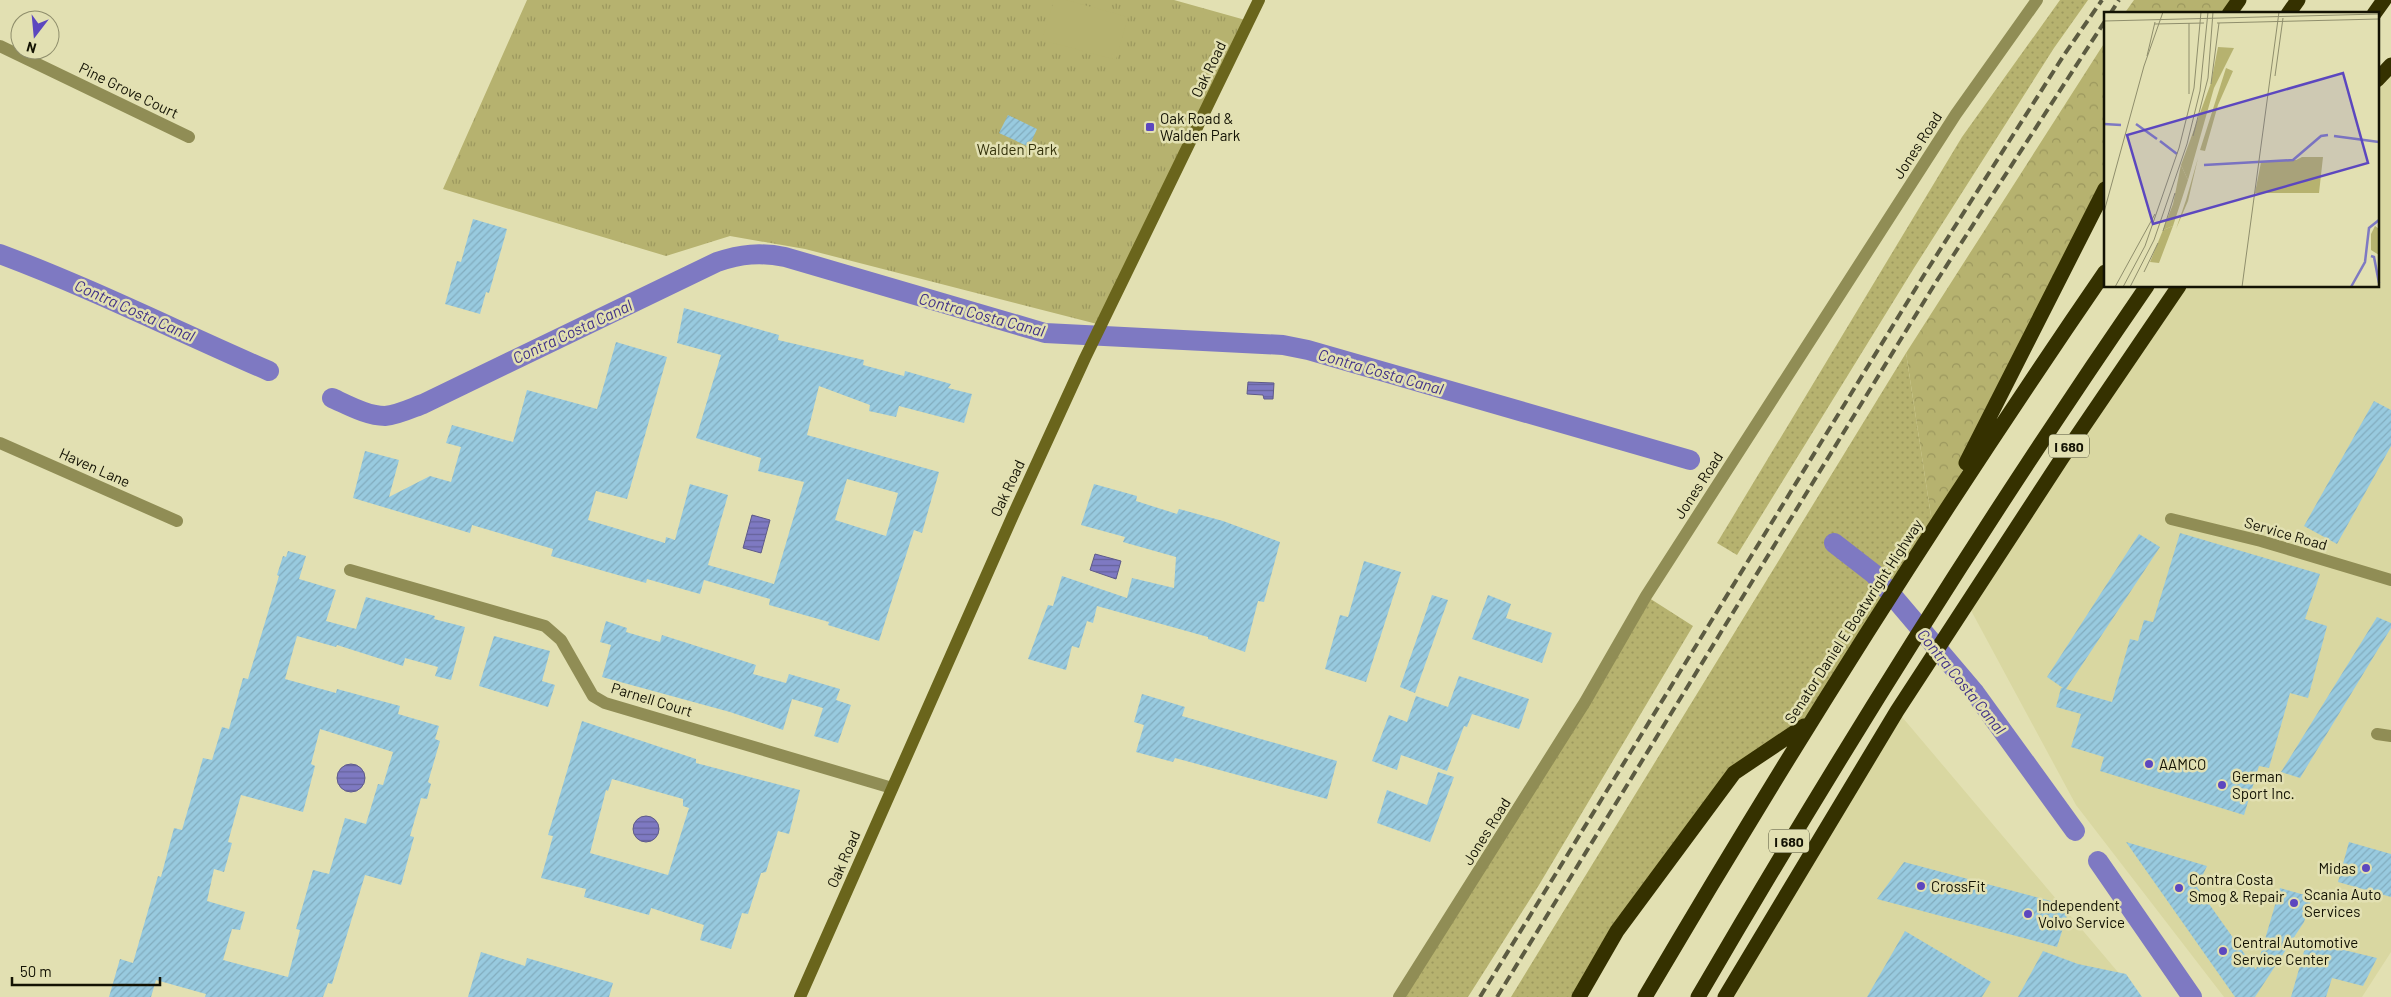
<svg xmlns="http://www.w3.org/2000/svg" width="2391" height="997" viewBox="0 0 2391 997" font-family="Barlow,sans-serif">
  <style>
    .built { fill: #d9d7a1 }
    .grass { fill: url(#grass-dots) }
    .forest { fill: url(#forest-crowns) }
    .park { fill: url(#park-tufts) }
    .pitch { fill: #b6b26f }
    .water { fill: url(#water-rules); stroke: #5e5a89 }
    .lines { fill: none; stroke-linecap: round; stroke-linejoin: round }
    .canal { stroke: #7e79c2; stroke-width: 20 }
    .building { fill: url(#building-hatch); fill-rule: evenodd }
    .street { stroke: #908d55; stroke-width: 12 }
    .secondary { stroke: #6a651c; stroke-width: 12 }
    .highway { stroke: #353100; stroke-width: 15 }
    .rail { stroke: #5c5b41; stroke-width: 4; stroke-dasharray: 10 5; stroke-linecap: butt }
    .poi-dot { fill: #5c47bf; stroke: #e2e0b2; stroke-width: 2 }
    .labels { text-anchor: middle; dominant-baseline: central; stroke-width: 5; stroke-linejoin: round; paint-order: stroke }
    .shield { fill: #e2e0b2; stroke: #515038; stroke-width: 1 }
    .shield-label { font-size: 14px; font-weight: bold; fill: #131203 }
    .street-label { font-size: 15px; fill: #131203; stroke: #e2e0b2 }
    .poi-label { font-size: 15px; fill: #131203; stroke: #e2e0b2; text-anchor: start }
    .park-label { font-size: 15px; fill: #34320b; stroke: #e2e0b2 }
    .water-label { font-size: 16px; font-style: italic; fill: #403188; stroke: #e2e0b2 }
    .inset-river { fill: none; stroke: #7e79c2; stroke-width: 2.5 }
    .inset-road { fill: none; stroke: #8f8e6c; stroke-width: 1 }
    .view { fill: #5c47bf; fill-opacity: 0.15; stroke: #5c47bf; stroke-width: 2.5 }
    .inset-edge { fill: none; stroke: #131203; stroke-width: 2.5 }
  </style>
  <defs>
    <pattern id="grass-dots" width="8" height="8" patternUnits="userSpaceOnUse" patternTransform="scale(1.25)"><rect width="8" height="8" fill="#b6b26f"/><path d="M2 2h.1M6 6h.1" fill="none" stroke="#9c985e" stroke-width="1.8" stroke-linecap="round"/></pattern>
    <pattern id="forest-crowns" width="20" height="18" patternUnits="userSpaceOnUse" patternTransform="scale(1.25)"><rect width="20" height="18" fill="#b6b26f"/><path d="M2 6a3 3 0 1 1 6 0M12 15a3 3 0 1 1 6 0" fill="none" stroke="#9c985e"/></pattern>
    <pattern id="park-tufts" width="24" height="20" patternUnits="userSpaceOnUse" patternTransform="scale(1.25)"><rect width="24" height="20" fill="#b6b26f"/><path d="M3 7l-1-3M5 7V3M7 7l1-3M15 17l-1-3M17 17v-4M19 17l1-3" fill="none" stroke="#9c985e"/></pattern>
    <pattern id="water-rules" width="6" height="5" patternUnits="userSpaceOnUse" patternTransform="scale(1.25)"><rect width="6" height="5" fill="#7e79c2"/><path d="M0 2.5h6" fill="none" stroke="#66629b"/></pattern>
    <pattern id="building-hatch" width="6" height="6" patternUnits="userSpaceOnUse" patternTransform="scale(1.25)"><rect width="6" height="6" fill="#98cadf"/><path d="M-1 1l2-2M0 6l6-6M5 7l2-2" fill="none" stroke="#82acbe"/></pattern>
  </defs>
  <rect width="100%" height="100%" fill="#e2e0b2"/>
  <!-- built -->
  <path class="built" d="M2391 65V952L2362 997H2224L2076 805 1967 603 2179 286H2377V80Z
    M1897 711 2139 997H1725Z"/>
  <!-- grass -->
  <path class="grass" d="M2060 0H2088L2054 48 1914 268 1737 555 1717 543 1962 137Z
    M1906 353 1933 529 1808 724 1734 773 1579 997H1511Z
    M1646 596 1693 626 1539 885 1468 997H1399Z"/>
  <!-- forest -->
  <path class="forest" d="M2134 0H2239L2229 14H2124Z
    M2105 42V189L1933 529 1906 353Z"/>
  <!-- park -->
  <path class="park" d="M527 0H1174L1249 21 1101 325 805 249 730 236 666 256 443 189Z"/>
  <!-- pitch -->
  <path class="pitch" d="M1054 0H1066L1128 17 1116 60 1042 40Z"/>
  <!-- water -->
  <path class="water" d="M1248 382 1274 383 1273 399H1264L1263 395 1247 394Z
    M752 515 770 520 761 553 743 548Z
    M1095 554 1121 561 1116 579 1090 570Z
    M337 778a14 14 0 1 1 28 0a14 14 0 1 1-28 0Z
    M633 829a13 13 0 1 1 26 0a13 13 0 1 1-26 0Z"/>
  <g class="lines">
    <!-- canal -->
    <path class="canal" d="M0 254C91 288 179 332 269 371
      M332 398C348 405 367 416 385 416 398 415 412 408 423 404L717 262C741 254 760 252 785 257L1045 333 1283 345 1308 350 1690 460
      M1834 543 1874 574 1975 693 2075 831
      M2098 861 2192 997"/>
  </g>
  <!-- building -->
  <path class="building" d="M1008 115 1037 129 1029 147 999 133Z
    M473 219 507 229 489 293 486 292 480 314 445 304 457 261 461 262Z
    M684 308 779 335 778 340 864 360 863 365 904 376 905 371 951 384 948 388 972 394 964 423 899 406 896 417 869 411 870 405 819 386 807 435 939 472 922 533 914 530 879 641 828 625 829 622 769 605 770 599 704 580 700 594 647 579 646 583 551 556 553 549 472 525 470 533 353 498 365 451 399 460 389 497 430 476 451 482 461 447 446 443 452 425 513 442 527 390 597 409 616 342 667 357 627 499 596 491 588 520 665 543 666 537 675 540 690 484 728 495 708 565 774 584 804 482 758 471 761 458 696 438 721 355 677 343ZM847 479 898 493 886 536 835 520Z
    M2374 401 2391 410V446L2337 544 2304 526Z
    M1094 484 1137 496 1136 501 1177 514 1179 509 1223 521 1280 542 1264 602 1258 601 1245 652 1208 639V637L1097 606 1093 623 1087 621 1079 648 1072 646 1066 670 1028 659 1048 605 1053 606 1062 576 1127 598 1132 578 1174 588 1176 557 1123 542 1125 537 1081 525Z
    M2180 533 2320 574 2305 619 2327 626 2308 698 2290 693 2269 768 2259 766 2244 815 2100 771 2104 757 2071 747 2081 714 2056 707 2061 688H2063L2047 677 2139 534 2160 547 2066 689 2112 702 2130 639 2138 641 2144 620 2153 622Z
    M288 551 306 556 299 579 336 590 326 621 356 629 366 597 435 616 434 619 465 627 451 680 435 676 438 667 405 658 403 666 337 645 336 647 297 636 285 679 336 693 337 689 400 706 398 714 439 726 435 739 440 741 428 782 431 784 427 799 421 798 410 836 414 837 401 885 365 875 332 984 328 983 323 997H205L206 994 156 980 151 997H109L120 959 133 963 158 876 161 877 174 828 182 830 203 758 212 760 222 727 229 729 243 678 248 679 279 576 277 575 283 556 286 557ZM320 729 393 752 383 785 378 784 366 824 345 818 329 874 313 870 296 929 300 930 288 977 223 960 232 929 240 930 245 912 207 901 214 869 224 872 232 843 228 842 241 795 303 812 315 766 311 764Z
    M1364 561 1401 572 1366 682 1325 669 1340 615 1348 617Z
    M1432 595 1448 600 1415 693 1400 687Z
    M1488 595 1511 604 1506 618 1552 633 1542 663 1472 639Z
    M2377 617 2391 623V628L2300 778 2281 772Z
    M606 621 627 628 626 632 660 642 662 635 756 665 753 674 786 683 789 674 840 689 836 700 851 705 838 743 814 736 823 708 792 699 783 730 730 712 602 677 611 645 600 642Z
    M494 636 550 651 542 681 555 685 548 707 479 686Z
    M1459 676 1529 699 1519 729 1472 714 1467 727 1464 726 1447 771 1401 755 1397 770 1372 761 1389 715 1407 722 1416 696 1448 707Z
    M1142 694 1185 707 1182 716 1337 761 1327 799 1175 758 1173 762 1136 752 1144 725 1134 722Z
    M582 721 696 759V763L800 790 789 834 778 831 766 872 761 873 748 914 742 913 731 949 700 940 704 925 651 908 649 915 584 897 586 889 541 878 553 836 548 835ZM612 779 683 799V806L689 808 668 875 590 853 606 790 608 791Z
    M1438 772 1454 777 1430 842 1377 823 1387 790 1427 805Z
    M2126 842 2207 866 2197 887 2256 970 2280 888 2312 897 2304 922 2255 997H2235Z
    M2349 842 2391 854V897L2338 882Z
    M1904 862 2070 906 2057 947 1877 899Z
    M1905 931 1991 982 1982 997H1867Z
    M2307 941 2377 958 2363 986 2332 978 2326 997H2291Z
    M2043 951 2078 964 2126 974 2142 997H2018Z
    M481 952 525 966 527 958 613 983 609 997H468Z"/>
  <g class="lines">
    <!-- street -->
    <path class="street" d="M0 46 189 137
      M0 443 177 521
      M2171 519 2261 541 2391 580
      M350 570 545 626 561 640 593 696 605 703 892 788
      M2377 734 2391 736
      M1399 997 1585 702 1646 596 1956 114 2037 0"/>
    <!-- secondary -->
    <path class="secondary" d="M800 997 1014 513 1085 358 1259 0"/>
    <!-- highway -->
    <path class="highway" d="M2229 14 2239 0
      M2288 14 2298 0
      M2374 14 2384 0
      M2377 80 2391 65
      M1966 463 2105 189
      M1579 997 1617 931 1734 773 1804 726
      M1645 997C1790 750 1943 508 2105 272
      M1698 997C1839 755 1988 517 2147 286
      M1725 997 1897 711 2062 458 2179 286"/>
    <!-- rail -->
    <path class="rail" d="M2110 14 2119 0
      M1480 997 1924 275 2064 55 2102 0
      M1497 997 1936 282 2105 21"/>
  </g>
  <!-- markers -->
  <g class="poi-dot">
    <rect x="1145" y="122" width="10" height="10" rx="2.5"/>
    <circle cx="2149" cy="764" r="5"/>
    <circle cx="2222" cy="785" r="5"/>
    <circle cx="2366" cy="868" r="5"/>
    <circle cx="1921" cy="886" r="5"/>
    <circle cx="2179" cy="888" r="5"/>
    <circle cx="2294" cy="903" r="5"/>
    <circle cx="2028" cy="914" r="5"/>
    <circle cx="2223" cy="951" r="5"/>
  </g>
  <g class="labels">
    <!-- shield labels -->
    <g class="shield">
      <rect x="2049" y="434.5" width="40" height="23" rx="4"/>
      <rect x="1769" y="829.5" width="40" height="23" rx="4"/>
    </g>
    <g class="shield-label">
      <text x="2069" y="446">I 680</text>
      <text x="1789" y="841">I 680</text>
    </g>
    <!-- street labels -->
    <g class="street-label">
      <text transform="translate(1208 69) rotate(-64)">Oak Road</text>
      <text transform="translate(129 90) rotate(26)">Pine Grove Court</text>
      <text transform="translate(1917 145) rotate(-57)">Jones Road</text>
      <text transform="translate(95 467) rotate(24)">Haven Lane</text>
      <text transform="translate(1698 485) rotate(-57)">Jones Road</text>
      <text transform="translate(1007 488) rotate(-65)">Oak Road</text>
      <text transform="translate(2286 533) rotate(16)">Service Road</text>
      <text transform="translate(1853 621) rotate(-57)">Senator Daniel E Boatwright Highway</text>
      <text transform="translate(652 699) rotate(17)">Parnell Court</text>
      <text transform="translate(1486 831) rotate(-58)">Jones Road</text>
      <text transform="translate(843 859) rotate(-66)">Oak Road</text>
    </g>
    <!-- poi labels -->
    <g class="poi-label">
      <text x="1160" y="118">Oak Road &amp;<tspan x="1160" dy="17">Walden Park</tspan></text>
      <text x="2159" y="764">AAMCO</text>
      <text x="2232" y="776">German<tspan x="2232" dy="17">Sport Inc.</tspan></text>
      <text x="2356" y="868" text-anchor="end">Midas</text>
      <text x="2189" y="879">Contra Costa<tspan x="2189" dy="17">Smog &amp; Repair</tspan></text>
      <text x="1931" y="886">CrossFit</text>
      <text x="2304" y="894">Scania Auto<tspan x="2304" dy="17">Services</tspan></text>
      <text x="2038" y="905">Independent<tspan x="2038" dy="17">Volvo Service</tspan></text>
      <text x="2233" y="942">Central Automotive<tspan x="2233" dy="17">Service Center</tspan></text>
    </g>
    <!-- park labels -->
    <g class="park-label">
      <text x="1017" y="149">Walden Park</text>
    </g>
    <!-- water labels -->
    <g class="water-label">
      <text transform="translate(135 310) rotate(24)">Contra Costa Canal</text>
      <text transform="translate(982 314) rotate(15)">Contra Costa Canal</text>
      <text transform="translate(572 331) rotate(-25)">Contra Costa Canal</text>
      <text transform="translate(1381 371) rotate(16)">Contra Costa Canal</text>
      <text transform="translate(1962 681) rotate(51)">Contra Costa Canal</text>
    </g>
  </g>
  <!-- overview -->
  <g transform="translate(2104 12)">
    <rect width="275" height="275" fill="#e2e0b2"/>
    <path d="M114 35 130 36 110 76 84 168 77 153 107 71ZM122 56 129 59 114 93 101 139 96 138ZM94 146 84 189 72 217 82 188ZM69 214 55 251 46 250 59 218ZM271 214 275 217V243L267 238V222Z" fill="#b6b26f"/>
    <path d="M77 153 84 168 69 214 59 218 69 192Z" fill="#b6b26f"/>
    <path d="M198 145H219L215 181H151L157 150 192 148Z" fill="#b6b26f"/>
    <path class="inset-river" d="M0 112 17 113M32 112 53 127M230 124 275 130M56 129 73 142M100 153 189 148 217 124 224 123M267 244 270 245 275 271M247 275 261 250 265 216 275 208"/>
    <path class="inset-road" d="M0 9 275 2M85 11V82M113 11 275 7M51 12 100 11M43 44 51 10M171 64 179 6M107 72 115 11M89 124 104 66 109 0M0 200 40 54 59 0M59 219 71 181M40 260 54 231M11 275 51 202M19 275 41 234 75 136 90 76 97 0M26 275 50 228 83 132 96 79 104 0M138 275 175 0"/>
    <path class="view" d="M239 61 264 151 49 212 23 123Z"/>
    <rect width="275" height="275" class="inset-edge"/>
  </g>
  <!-- north arrow -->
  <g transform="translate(35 35) rotate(196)"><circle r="24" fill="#e2e0b2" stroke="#8f8e6c"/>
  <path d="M0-4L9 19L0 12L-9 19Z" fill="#5c47bf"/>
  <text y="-8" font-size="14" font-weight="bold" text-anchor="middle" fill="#131203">N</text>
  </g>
  <!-- scale -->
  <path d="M12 977v8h148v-8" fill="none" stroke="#131203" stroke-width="2.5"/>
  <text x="20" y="977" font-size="15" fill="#131203" stroke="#e2e0b2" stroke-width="4" paint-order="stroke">50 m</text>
</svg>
